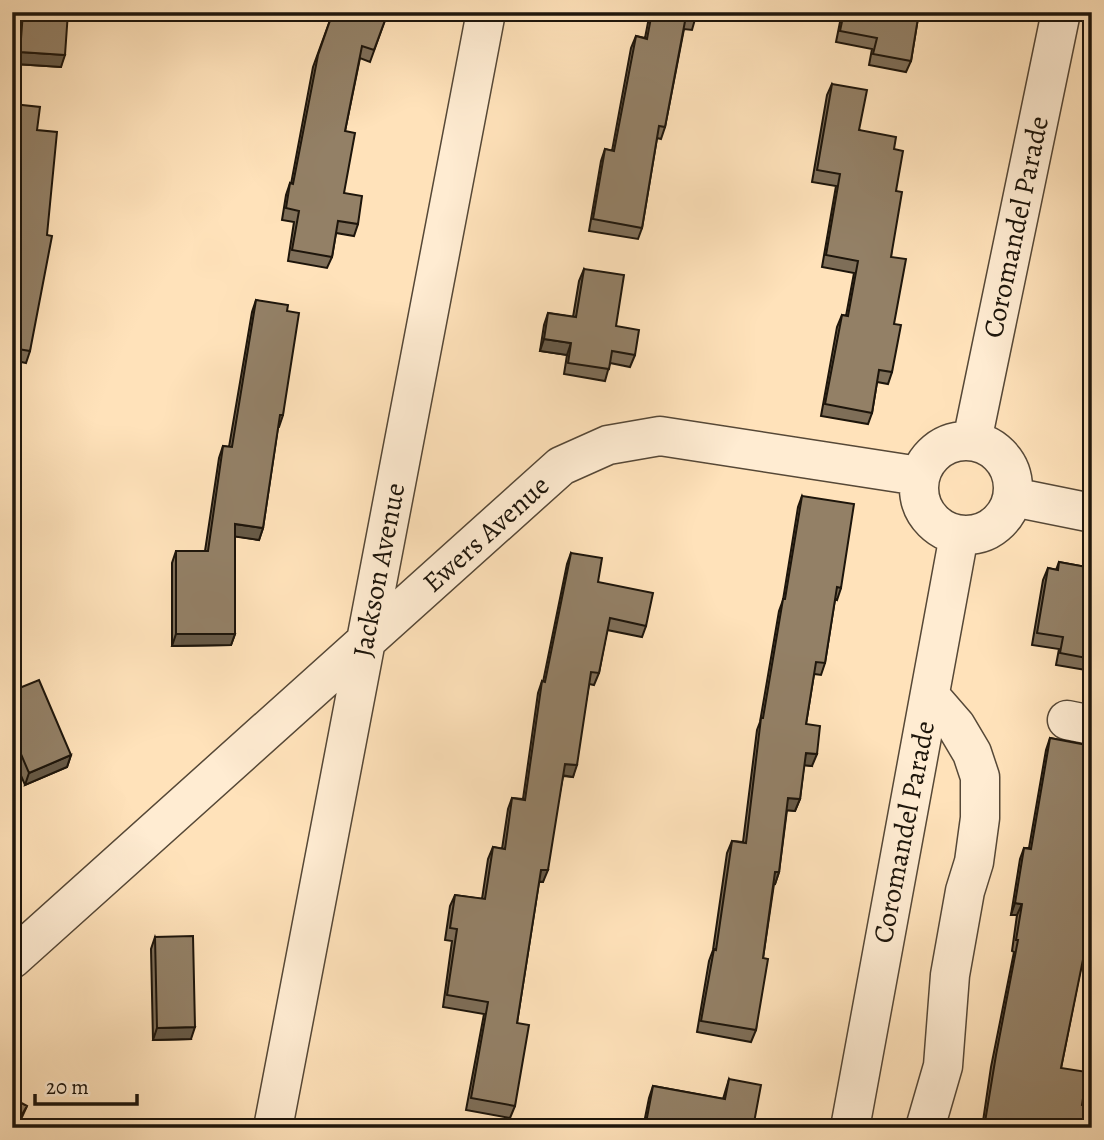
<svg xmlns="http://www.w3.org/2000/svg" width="1104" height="1140" viewBox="0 0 1104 1140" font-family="Alegreya,serif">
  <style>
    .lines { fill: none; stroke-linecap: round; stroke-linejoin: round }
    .minor-casing { stroke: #564837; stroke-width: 41 }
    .minor { stroke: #ffecd2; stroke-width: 38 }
    .wall { fill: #7e6e58; stroke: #1d150b; stroke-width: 2 }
    .shaded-wall { fill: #675a47; stroke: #1d150b; stroke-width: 2 }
    .building { fill: #938066; stroke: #1d150b; stroke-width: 2 }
    .labels { text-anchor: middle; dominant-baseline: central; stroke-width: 5; stroke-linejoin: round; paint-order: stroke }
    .street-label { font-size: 28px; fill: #1d150b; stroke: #ffecd2 }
  </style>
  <rect width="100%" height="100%" fill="#ffe2ba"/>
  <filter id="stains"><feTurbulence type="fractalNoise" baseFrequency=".00286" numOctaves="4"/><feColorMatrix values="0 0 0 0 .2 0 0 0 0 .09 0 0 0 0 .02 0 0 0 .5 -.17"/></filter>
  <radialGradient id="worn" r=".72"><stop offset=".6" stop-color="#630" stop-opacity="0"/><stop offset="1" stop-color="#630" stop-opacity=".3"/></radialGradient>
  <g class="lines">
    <!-- minor casing -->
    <g class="minor-casing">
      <path id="minor" d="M919 488a47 47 0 1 1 94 0a47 47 0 1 1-94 0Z
        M972 441 1061 12
        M1013 497 1092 513
        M1067 720 1092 725
        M12 959 561 466 608 445 660 436 919 476
        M273 1128 486 12
        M850 1128 959 535
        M925 1128 943 1066 950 975 965 891 974 862 980 818V777L972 753 956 726 930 696"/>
    </g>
    <!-- minor -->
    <use href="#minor" class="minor"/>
  </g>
  <!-- wall -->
  <path class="wall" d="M20 12H68L61 67 16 64Z
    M333 12H388L370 62 360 58 345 131 344 193 358 224 354 236 336 233 332 257 327 268 288 261 294 222 282 220 286 195 290 183 291 184 313 67Z
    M650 12H697L692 30 684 29 665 127 661 139 657 138 642 228 638 239 589 231 601 161 605 149 612 151 631 48 636 36 645 38Z
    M842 12H919L911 61 906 72 869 65 872 49 836 42Z
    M832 84 859 130 894 149 896 191 891 257 894 324 892 372 888 384 877 382 872 413 868 424 821 416 837 327 842 315 846 316 854 273 822 267 836 186 812 182 827 95Z
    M12 105 37 130 30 351 26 363 12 360Z
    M584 269 616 326 635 355 630 367 610 363 605 381 564 374 567 355 540 351 544 325 548 313 573 317 579 281Z
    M256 300 287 311 283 415 279 427H278L263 528 259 540 235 536V634L231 645 172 646V563L176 551H205L219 458 223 446 229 447 252 312Z
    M802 496 841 588 837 600 835 599 825 663 821 675 814 674 806 724 812 766 804 765 800 799 795 811 787 810 779 872 775 884H774L763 958 756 1030 751 1042 697 1032 709 961 713 950 727 853 732 841 743 842 757 730 760 722 779 611 783 600 798 507Z
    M571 553 598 582 646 626 642 637 607 630 599 673 594 685 589 684 573 777 563 776 543 882H539L517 1023 515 1106 510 1118 466 1110 484 1014 443 1007 452 941 445 940 450 906 455 895 482 899 488 859 493 847 502 849 508 809 512 798 523 799 538 693 542 681 543 682 567 564Z
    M1059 562 1092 568V671L1056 665 1059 649 1032 645 1043 580 1048 568 1056 570Z
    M12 691 71 755 67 767 25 785 12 755Z
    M1050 738 1092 746V948L1085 947 1061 1068 1082 1105 1092 1128H982L991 1067 1014 952 1012 951 1017 915H1011L1020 859 1024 848H1029L1046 750Z
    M155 937 191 1039 153 1040 151 949Z
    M729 1079 753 1128H643L649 1098 653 1086 723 1099Z"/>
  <!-- shaded-wall -->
  <path class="shaded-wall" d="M20 52 65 55 61 67 16 64Z
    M544 339 571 343 567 355 540 351Z
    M235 524 263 528 259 540 231 536Z
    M176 634H235L231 645 172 646Z
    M806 753 817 754 812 766 801 765Z
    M71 755 67 767 25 785 29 773Z
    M565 764 577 765 573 777 561 775Z
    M788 798 800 799 795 811 784 810Z
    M541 870H548L543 882 537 881Z
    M775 872H779L775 884 771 883Z
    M1015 903 1022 904 1017 915H1011Z
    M195 1027 191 1039 153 1040 157 1028Z
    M27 1106 17 1128H14Z"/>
  <!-- building -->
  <path class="building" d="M23 12H68L65 55 20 52Z
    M333 12H388L374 50 362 46 345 131 355 133 344 193 362 196 358 224 338 221 332 257 292 250 299 211 286 208 290 183 293 184 318 55Z
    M652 12H697L696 18 686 16 665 127 659 126 642 228 593 219 605 149 614 151 636 36 647 39Z
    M844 12H919L911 61 873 54 877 38 840 31Z
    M832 84 867 90 859 130 896 137 894 149 903 151 896 191 902 192 891 257 906 259 894 324 901 325 892 372 879 370 872 413 825 404 842 315 848 316 858 261 826 255 840 174 817 170Z
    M13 104 40 107 37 130 57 132 47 235 52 236 30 351 12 348Z
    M584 269 624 275 616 326 639 330 635 355 612 351 609 369 568 363 571 343 544 339 548 313 576 317Z
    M256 300 288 305 287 311 299 313 283 415H280L263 528 235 524V634H176V551H208L223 446 232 447Z
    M12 396H18L12 482Z
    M802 496 854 504 841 588 837 587 825 663 816 662 806 724 820 726 817 754 806 753 800 799 788 798 779 872H775L763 958 768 959 756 1030 701 1021 714 949 716 950 732 841 746 843 761 718H763L783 599H785Z
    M571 553 602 558 598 582 653 593 646 626 610 618 599 673 591 672 577 765 565 764 548 870H541L517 1023 529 1025 515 1106 471 1098 488 1002 447 995 457 929 450 928 455 895 485 899 493 847 505 849 512 798 525 800 542 681 545 682Z
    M1059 562 1092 568V659L1060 653 1063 637 1037 633 1048 568 1058 570Z
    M39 680 71 755 29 773 12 733V691Z
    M1050 738 1092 746V935H1088L1061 1068 1087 1072 1082 1105 1092 1107V1128H984L996 1055 1018 940H1016L1022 904 1015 903 1024 848 1031 849Z
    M193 936 195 1027 157 1028 155 937Z
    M729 1079 761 1085 753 1128H645L653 1086 725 1099Z
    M12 1098 27 1106 14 1128H12Z
    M459 1122 486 1127V1128H457Z"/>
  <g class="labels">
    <!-- street labels -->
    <g class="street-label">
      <text transform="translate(1016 227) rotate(-78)">Coromandel Parade</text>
      <text transform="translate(486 534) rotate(-42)">Ewers Avenue</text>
      <text transform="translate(379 570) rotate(-79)">Jackson Avenue</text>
      <text transform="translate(904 832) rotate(-79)">Coromandel Parade</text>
    </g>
  </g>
  <!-- margin -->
  <rect width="1104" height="1140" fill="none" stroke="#ffe2ba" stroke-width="42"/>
  <rect x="14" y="14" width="1076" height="1112" fill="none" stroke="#1d150b" stroke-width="3.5"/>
  <rect x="21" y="21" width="1062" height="1098" fill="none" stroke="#1d150b" stroke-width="2"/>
  <!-- scale -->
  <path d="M35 1094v10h102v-10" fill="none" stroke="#1d150b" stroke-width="3.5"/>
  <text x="46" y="1094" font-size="21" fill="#1d150b" stroke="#ffecd2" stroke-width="5" paint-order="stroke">20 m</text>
  <rect width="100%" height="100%" filter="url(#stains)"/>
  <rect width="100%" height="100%" fill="url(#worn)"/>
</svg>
